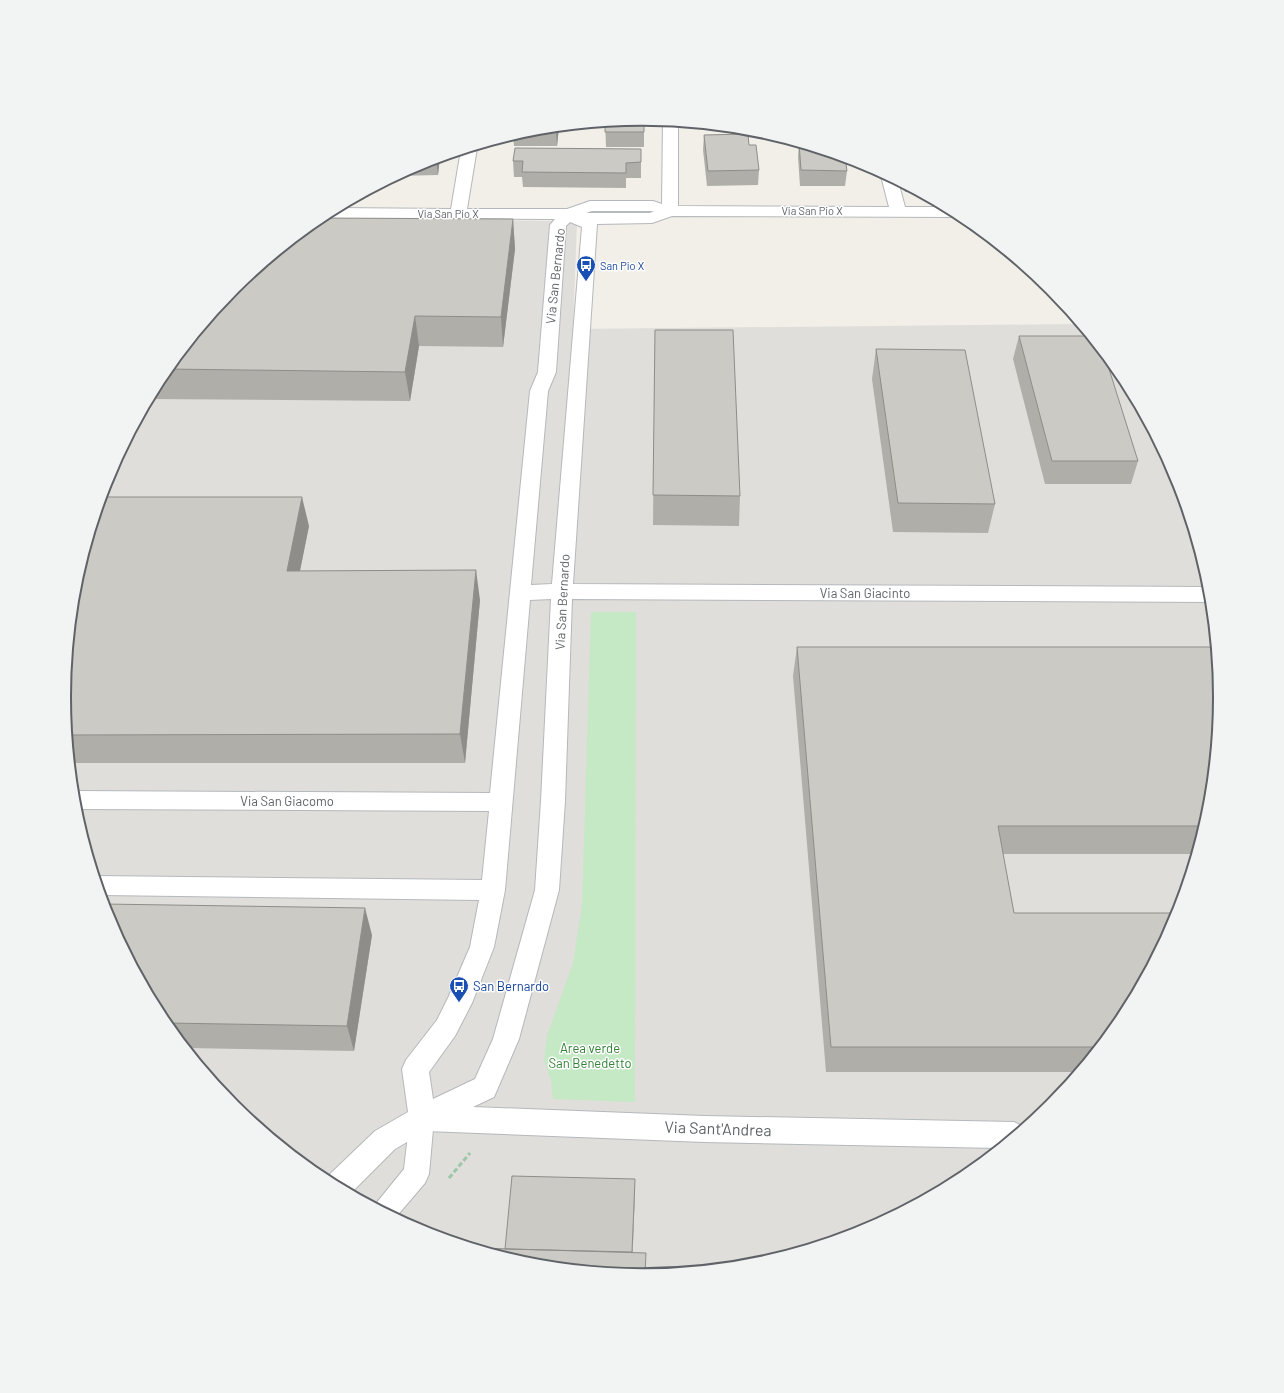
<svg xmlns="http://www.w3.org/2000/svg" width="1284" height="1393" viewBox="0 0 1284 1393" font-family="Barlow,sans-serif">
  <style>
    .industrial { fill: #e0deda }
    .green { fill: #c5e8c5 }
    .lines { fill: none; stroke-linecap: round; stroke-linejoin: round }
    .lane-casing { stroke: #b5b8bc; stroke-width: 2 }
    .street-casing { stroke: #b5b8bc; stroke-width: 2 }
    .path-far1 { stroke: #9cc7a9; stroke-width: 2; stroke-dasharray: 3 1.5; stroke-linecap: butt }
    .path { stroke: #9cc7a9; stroke-width: 3; stroke-dasharray: 5 2.5; stroke-linecap: butt }
    .lane { fill: #fff; fill-rule: evenodd }
    .street { fill: #fff; fill-rule: evenodd }
    .wall { fill: #afaea9 }
    .shaded-wall { fill: #8f8d8a }
    .building { fill: #cccac5; stroke: #8f8d8a }
    .labels { text-anchor: middle; dominant-baseline: central; stroke-width: 3; stroke-linejoin: round; paint-order: stroke }
    .far-street-label { font-size: 11px; fill: #5f6368; stroke: #fff }
    .far-transit-label { font-size: 11px; fill: #164399; stroke: #fff; text-anchor: start }
    .street-label { font-size: 13px; fill: #5f6368; stroke: #fff }
    .transit-label { font-size: 13px; fill: #164399; stroke: #fff; text-anchor: start }
    .park-label { font-size: 13px; fill: #348238; stroke: #fff }
    .near-street-label { font-size: 16px; fill: #5f6368; stroke: #fff }
    .rim { fill: none; stroke: #5f6368; stroke-width: 2 }
  </style>
  <rect width="100%" height="100%" fill="#f1efe8"/>
  <!-- industrial -->
  <path class="industrial" d="M317 219 577 221 573 329 1081 324 1123 376 1176 476 1209 584 1220 697 1209 809 1176 918 1122 1018 1051 1105 963 1177 863 1231 755 1263 642 1274 529 1263 421 1230 321 1177 233 1105 161 1017 108 917 75 809 64 696 75 584 108 475 162 375Z"/>
  <!-- green -->
  <path class="green" d="M591 612H636L635 1102 553 1099 551 1080 544 1060 547 1036 573 963 582 906Z"/>
  <g class="lines">
    <!-- lane casing -->
    <g class="lane-casing">
      <path id="lane" d="M422 1106 431 1110 434 1118 429 1174 425 1183 396 1217 374 1206 404 1169 410 1118 413 1110Z"/>
    </g>
    <!-- street casing -->
    <g class="street-casing">
      <path id="street" d="M663 121 678 122V206L889 207 881 176 883 173 898 181 905 207H947L961 215 955 217 672 216 652 223 597 224 573 584 1209 587 1211 602 572 599 565 801 559 890 519 1039 494 1097 473 1107 704 1116 1014 1122 1024 1127 999 1148 704 1142 426 1131 395 1149 351 1193 327 1180 328 1176 375 1131 408 1112 402 1069 406 1060 437 1020 448 998 470 947 479 900 101 895 95 876 482 880 489 811 75 809 73 791 490 793 530 391 538 372 550 225 555 219 327 218 321 216 335 208 451 209 461 150 475 146 477 148 467 209H567L590 201H653L662 204ZM592 211H654L650 213H586ZM570 222 582 227 552 584 531 585 548 391 556 372 566 226ZM551 599 541 801 535 890 493 1039 475 1079 433 1099 429 1072 455 1036 472 1003 494 947 505 890 530 600Z"/>
    </g>
    <!-- path-far1 -->
    <path class="path-far1" d="M973 229H979"/>
    <!-- path -->
    <path class="path" d="M449 1178 470 1153"/>
    <!-- lane -->
    <use href="#lane" class="lane"/>
    <!-- street -->
    <use href="#street" class="street"/>
  </g>
  <!-- wall -->
  <path class="wall" d="M644 119V147H606L605 122Z
    M559 127 557 146H514L513 135 529 130Z
    M704 135 759 170 758 185 707 186 703 150Z
    M799 143 847 171 845 186H800L798 157Z
    M641 149V178H626V188L523 187 522 177H514L513 161Z
    M440 157 438 175 396 176 421 162Z
    M903 184 918 192H905Z
    M513 219 515 249 503 347 419 346 410 401 149 399 162 375 233 288Z
    M655 330 740 496 739 526 653 525Z
    M1019 336 1138 461 1131 484H1045L1013 359Z
    M876 349 995 504 988 533 893 532 872 379Z
    M309 526 300 571 480 600 465 763H71L64 696Z
    M797 647 1209 809 1195 854H1003L1014 913 1122 1018 1078 1072H826L793 676Z
    M372 935 354 1051 187 1048 161 1017Z"/>
  <!-- shaded-wall -->
  <path class="shaded-wall" d="M557 127H559L557 146 556 131Z
    M440 157 438 175 436 160V158Z
    M513 219 515 249 503 347 501 317Z
    M415 316 419 346 410 401 405 372Z
    M302 497 309 526 294 600 287 571Z
    M476 570 480 600 465 763 460 734Z
    M365 908 372 935 354 1051 347 1026Z
    M635 1179V1191L632 1269V1258Z"/>
  <!-- building -->
  <path class="building" d="M642 118 644 119V132H605V122Z
    M557 127 556 131H525L529 130Z
    M748 134 749 145H756L759 170 708 171 704 135Z
    M799 143 845 157 847 171 801 170Z
    M515 148 641 149V162L626 163V173L522 172 523 161H513Z
    M436 158V160H430Z
    M319 218 513 219 501 317 415 316 405 372 166 369 233 288Z
    M655 330H733L740 496 653 495Z
    M1019 336H1090L1104 353 1138 461H1052Z
    M876 349 965 350 995 504 898 503Z
    M102 497H302L287 571 476 570 460 734 68 735 64 696 75 584Z
    M797 647H1215L1220 697 1209 809 1204 826H998L1014 913H1177L1176 918 1122 1018 1098 1047H831Z
    M104 904 365 908 347 1026 166 1023 161 1017 108 917Z
    M512 1176 635 1179 632 1252 505 1249Z
    M478 1248 646 1253 645 1274H642L529 1263Z"/>
  <!-- icons -->
  <defs>
    <g id="bus-pin" transform="scale(1)"><path d="M0 17L-7.5 6A9.5 9.5 0 1 1 7.5 6Z" fill="#1a4fb4" stroke="#fff"/><path d="M-5-6H5V4H4V6H2V4H-2V6H-4V4H-5ZM-3.5-4V0h7V-4ZM-3.5 1.2v1.5H-2V1.2ZM2 1.2v1.5H3.5V1.2Z" fill="#fff"/></g>
  </defs>
  <g fill-rule="evenodd">
    <use href="#bus-pin" x="586" y="265"/>
    <use href="#bus-pin" x="459" y="986"/>
  </g>
  <g class="labels">
    <!-- far-street labels -->
    <g class="far-street-label">
      <text x="812" y="210">Via San Pio X</text>
      <text x="448" y="213">Via San Pio X</text>
    </g>
    <!-- far-transit labels -->
    <g class="far-transit-label">
      <text x="600" y="265">San Pio X</text>
    </g>
    <!-- street labels -->
    <g class="street-label">
      <text transform="translate(555 276) rotate(-84)">Via San Bernardo</text>
      <text x="865" y="593">Via San Giacinto</text>
      <text transform="translate(562 602) rotate(-87)">Via San Bernardo</text>
      <text x="287" y="801">Via San Giacomo</text>
    </g>
    <!-- transit labels -->
    <g class="transit-label">
      <text x="473" y="986">San Bernardo</text>
    </g>
    <!-- park labels -->
    <g class="park-label">
      <text x="590" y="1048">Area verde<tspan x="590" dy="15">San Benedetto</tspan></text>
    </g>
    <!-- near-street labels -->
    <g class="near-street-label">
      <text transform="translate(718 1128) rotate(2)">Via Sant'Andrea</text>
    </g>
  </g>
  <!-- crop -->
  <path d="M0 0H1284V1393H0ZM71 697a571 571 0 1 1 1142 0a571 571 0 1 1-1142 0Z" fill="#f2f3f3" fill-rule="evenodd"/>
  <path class="rim" d="M71 697a571 571 0 1 1 1142 0a571 571 0 1 1-1142 0Z"/>
</svg>
